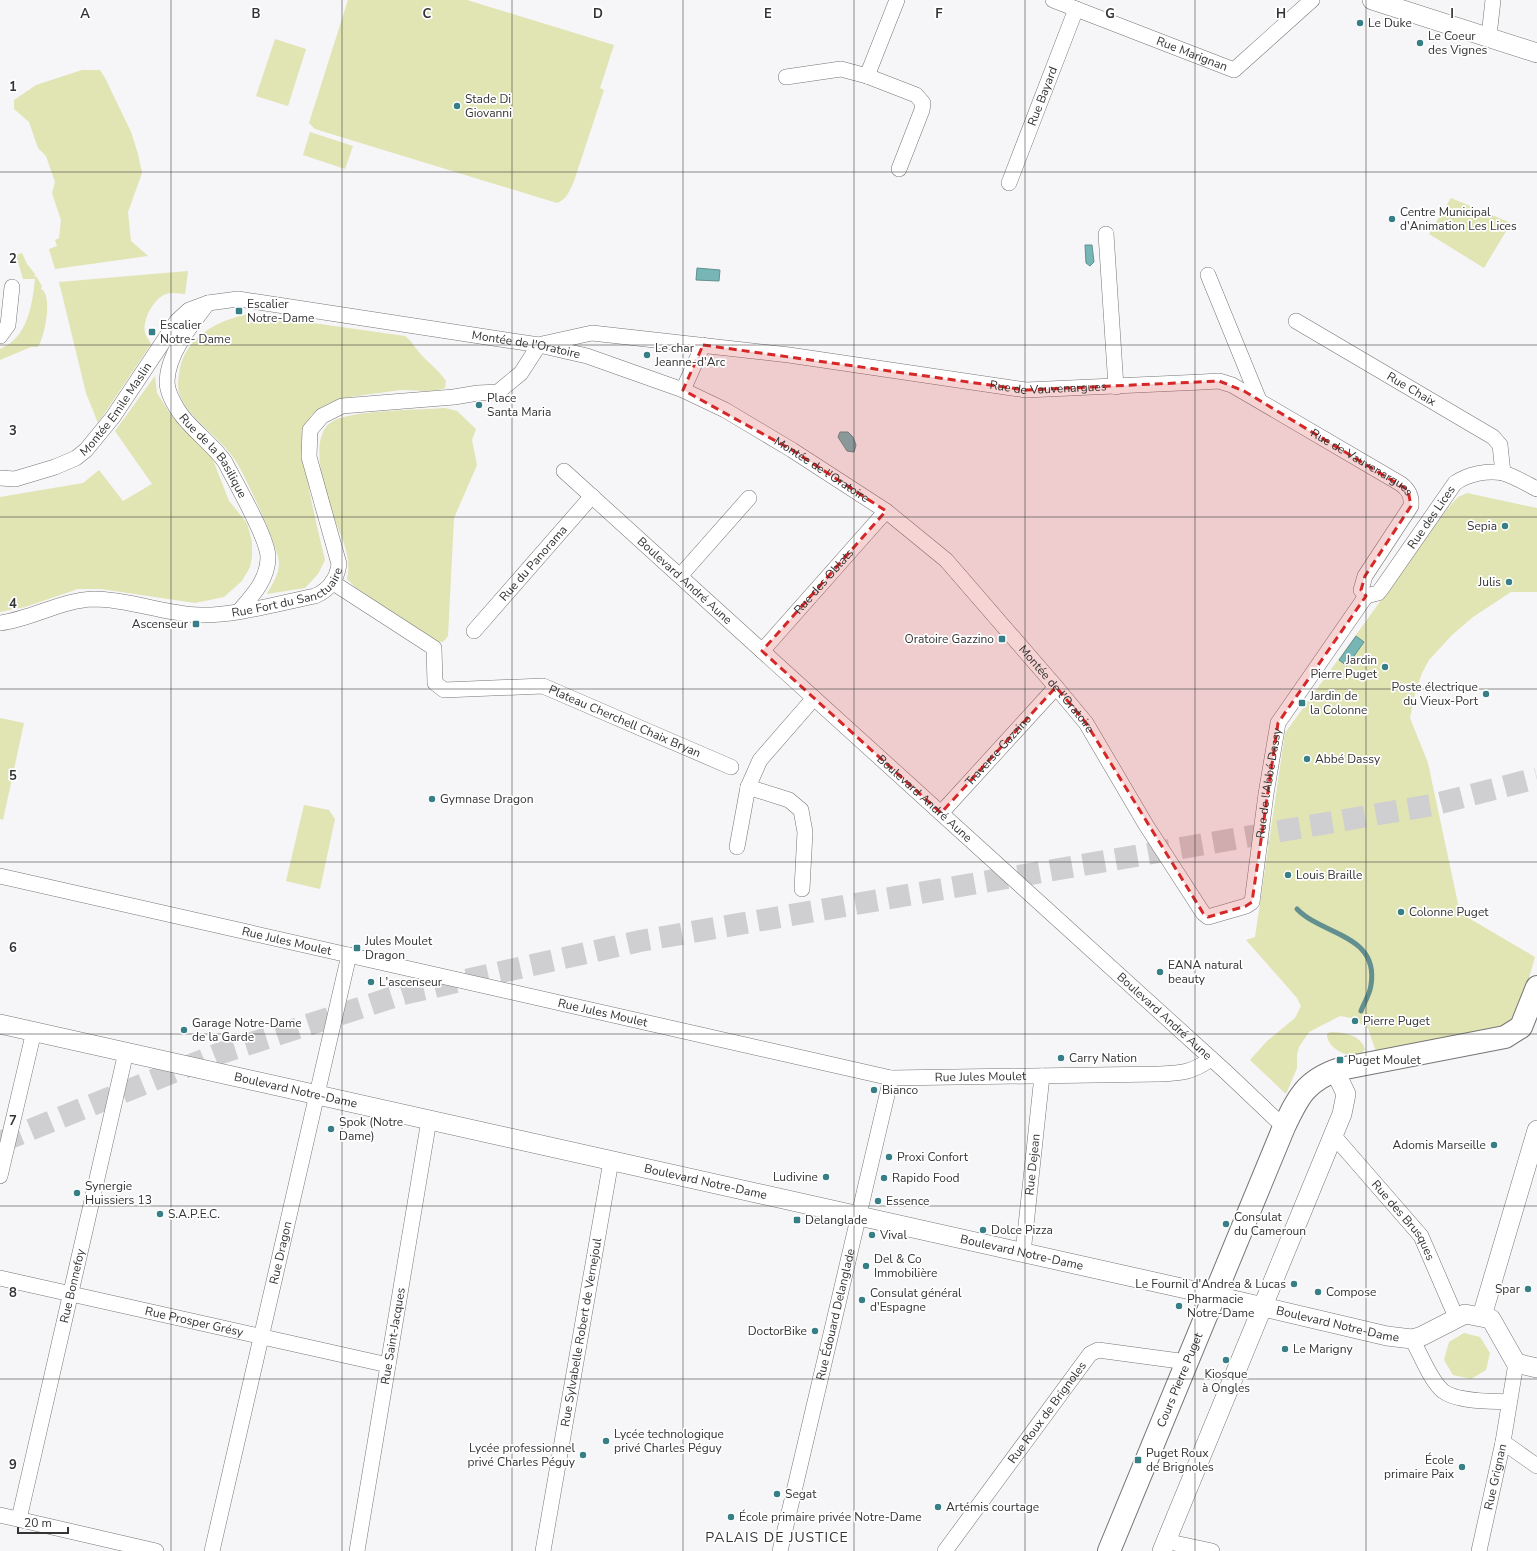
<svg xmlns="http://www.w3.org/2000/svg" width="1537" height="1551" viewBox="0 0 1537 1551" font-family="'Nunito Sans',sans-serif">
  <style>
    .green { fill: #e1e4b3 }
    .water { fill: #76b6b6; stroke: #628f8f }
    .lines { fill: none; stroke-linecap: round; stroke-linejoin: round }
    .stream { stroke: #628f8f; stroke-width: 5 }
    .trunk-tunnel { stroke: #cfced0; stroke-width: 22; stroke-dasharray: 22 11; stroke-linecap: butt }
    .minor-casing { stroke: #767677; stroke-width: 16 }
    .tertiary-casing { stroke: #767677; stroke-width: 20 }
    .secondary-casing { stroke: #767677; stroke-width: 24 }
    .minor { stroke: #fff; stroke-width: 15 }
    .tertiary { stroke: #fff; stroke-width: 19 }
    .secondary { stroke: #fff; stroke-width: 22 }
    .marked { fill: #d62828; fill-opacity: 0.2; stroke: #d62828; stroke-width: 3; stroke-dasharray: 8 5; stroke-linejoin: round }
    .grid { fill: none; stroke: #343434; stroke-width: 1; stroke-opacity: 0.55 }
    .poi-dot { fill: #377f86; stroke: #fff; stroke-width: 1.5 }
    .labels { text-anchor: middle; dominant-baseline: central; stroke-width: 3.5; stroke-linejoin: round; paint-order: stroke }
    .poi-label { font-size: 12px; fill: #343434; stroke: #fff; text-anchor: start }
    .street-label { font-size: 12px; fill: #343434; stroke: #fff }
    .quarter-label { font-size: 14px; letter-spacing: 1px; fill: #343434; stroke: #fff }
    .grid-label { font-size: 13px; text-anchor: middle; font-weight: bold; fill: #343434; stroke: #fff; stroke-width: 3.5; stroke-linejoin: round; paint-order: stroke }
  </style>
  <rect width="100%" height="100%" fill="#f6f5f7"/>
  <!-- green -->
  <path class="green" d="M348 0H467L614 45 600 88 604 90 574 181C570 190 567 199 557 203L315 129 309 123Z
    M275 39 306 49 288 106 256 96Z
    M82 70H100L105 78 131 132 138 154 142 173 128 212 131 241 148 256 55 269 49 249 57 246 55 240 59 238 61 220 52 193 55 182 46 156 38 148 29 122 14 109V100L36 85Z
    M310 132 353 146 345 169 303 155Z
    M1451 198 1511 223 1484 268 1429 234Z
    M22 253 27 264 35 274 34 277 36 276 42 286 41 289C53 294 45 337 38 347H31L0 360V349C28 337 32 306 35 279H23L16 255Z
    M188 271 185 294C180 294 172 292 166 294 154 298 142 320 145 333 146 336 149 340 151 344L98 423 86 393 59 282Z
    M249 314 405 336C411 340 413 345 418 351 427 362 438 369 446 381L445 388C432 393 418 390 404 390 396 390 387 392 380 393 355 396 323 398 308 420 294 442 319 533 325 560L318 574 305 588 267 594C272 584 279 575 279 563 280 551 244 472 235 460 220 437 193 422 181 398 177 391 178 381 179 374 183 338 217 320 249 314Z
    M155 376 157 393 169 412 183 430 210 452 229 501 247 523 252 542V557L250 567 242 581 224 597 195 603 101 589H78L25 607 0 612V497L83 483 99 470 123 501 152 484 115 431Z
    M445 408 457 411 476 429 472 440 477 465 454 518 448 636 443 642 430 641 355 587 347 579C352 557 342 539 334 518 326 496 306 436 333 421 353 410 420 410 445 408Z
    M1467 493 1537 508V592H1511L1473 617 1452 635 1429 660 1422 673 1415 693 1410 718 1428 763 1460 913 1535 957 1519 1012 1513 1022 1503 1028 1376 1052 1368 1028 1351 1018 1340 1016 1309 1032 1299 1047 1297 1055V1068L1286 1094 1250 1060 1267 1041 1295 1018 1301 1006 1297 998 1246 940 1255 937 1285 733 1447 509 1458 497Z
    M0 718 24 723 3 820 0 819Z
    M304 805 329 810 335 819 320 889 286 881Z
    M1330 1032C1343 1032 1361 1035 1365 1049 1356 1064 1326 1049 1327 1034Z
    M1464 1333 1480 1337 1490 1353 1486 1370 1471 1379 1453 1375 1444 1360 1449 1342Z"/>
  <!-- water -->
  <path class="water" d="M1085 245H1092L1094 262 1090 266 1086 263Z
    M697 268 720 270 719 281 696 280Z
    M840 432H848L853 437 856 445 854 452 847 451 838 437Z
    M1356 636 1364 642 1347 666 1339 660Z"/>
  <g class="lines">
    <!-- stream -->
    <path class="stream" d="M1297 909C1323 936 1379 934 1371 985 1370 994 1364 1003 1361 1011"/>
    <!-- trunk-tunnel -->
    <path class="trunk-tunnel" d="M0 1142 218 1054 403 994 640 941 1432 805 1537 778"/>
    <!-- minor casing -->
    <g class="minor-casing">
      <g id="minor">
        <path id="s1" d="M1053 0 1234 70 1312 0"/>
        <path d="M1489 36 1493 0"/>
        <path d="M867 76 897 0"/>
        <path d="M786 77 841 69 867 76 916 95 923 103 922 110 899 169"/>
        <path id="s2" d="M1009 183 1076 9"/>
        <path d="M1106 234 1116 387"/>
        <path d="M1208 275 1259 400"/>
        <path id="s3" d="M208 303C192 324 168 353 167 381 167 393 176 408 183 417 196 433 213 445 225 462 235 482 268 538 268 557 268 579 253 595 240 610"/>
        <path id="s4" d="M1296 321 1493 437 1500 445 1503 473"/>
        <path d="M0 336 8 325 12 287"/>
        <path id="s5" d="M542 344 592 333 789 355 1026 390 1202 382 1219 381 1232 385 1401 484C1409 490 1412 496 1411 506L1365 576 1361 590 1366 596"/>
        <path d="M683 390 703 345"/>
        <path id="s6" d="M564 471 1226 1072 1284 1127"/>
        <path id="s7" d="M0 478 15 479 55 467 76 458 86 450 113 417 177 321 189 310 208 303 238 299 539 345 587 356 683 390 725 410 792 450 886 511 946 560 1056 687 1086 723 1146 825 1203 913 1208 917 1246 906 1252 902 1266 794 1278 723 1366 596"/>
        <path d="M680 576 749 498"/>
        <path id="s8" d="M332 582 434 648 435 683 444 690 543 686 731 767"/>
        <path id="s9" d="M1366 596 1378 593 1382 588 1455 483C1468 474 1487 470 1503 473 1514 476 1527 484 1537 489"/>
        <path id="s10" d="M0 623C32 619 61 600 94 599 129 599 164 614 199 615 235 616 279 603 315 596 329 590 337 579 339 564L309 457 310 430 322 416 342 406 454 397 478 393 498 392 521 373 539 345"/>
        <path id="s11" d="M474 631 592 496"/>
        <path id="s12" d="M762 651 886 511"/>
        <path d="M748 787 789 800 801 810 805 832 802 889"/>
        <path id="s13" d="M941 813 1056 687"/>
        <path d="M737 847 748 787 760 760 814 698"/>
        <path id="s14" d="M0 876 891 1078 1158 1074C1181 1073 1191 1073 1211 1059"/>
        <path id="s15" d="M1333 1135 1421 1236 1456 1317"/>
        <path d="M0 1176 34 1031"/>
        <path id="s16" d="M1023 1253 1042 1076"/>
        <path id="s17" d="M0 1278 388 1365"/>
        <path d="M1412 1339C1420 1353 1431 1382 1443 1391 1456 1402 1493 1401 1509 1402"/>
        <path d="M1503 1442 1537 1466"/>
        <path d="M0 1515 156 1551"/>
        <path id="s18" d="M19 1519 126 1052"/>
        <path d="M1165 1541 1212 1551"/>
        <path id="s19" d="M212 1551 349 955"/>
        <path id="s20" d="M357 1551 429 1120"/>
        <path id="s21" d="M543 1551 611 1161"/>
        <path id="s22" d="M780 1551 891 1078"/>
        <path id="s23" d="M945 1551 1090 1354 1098 1350 1187 1362"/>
        <path id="s24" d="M1479 1551 1503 1442 1516 1363"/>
      </g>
    </g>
    <!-- tertiary casing -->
    <g class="tertiary-casing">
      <g id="tertiary">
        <path d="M1372 0 1537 53"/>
        <path id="s25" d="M0 1024 1195 1291 1387 1336 1412 1339 1422 1336 1465 1314 1491 1319 1516 1363 1537 1368"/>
        <path d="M1482 1316 1537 1130"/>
        <path d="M1162 1551 1342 1114 1346 1094 1335 1071"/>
      </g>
    </g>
    <!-- secondary casing -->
    <g class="secondary-casing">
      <g id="secondary">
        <path id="s26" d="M1109 1551 1284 1127C1298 1097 1306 1080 1340 1069L1505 1037 1521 1027 1537 987"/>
      </g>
    </g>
    <!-- minor -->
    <use href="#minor" class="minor"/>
    <!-- tertiary -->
    <use href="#tertiary" class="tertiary"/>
    <!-- secondary -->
    <use href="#secondary" class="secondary"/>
  </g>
  <!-- marked area -->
  <path class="marked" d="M703 345 1026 390 1219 381 1244 391 1408 490 1411 506 1365 576 1361 590 1366 596 1278 723 1252 902 1246 906 1208 917 1203 913 1086 723 1056 687 941 813 762 651 886 511 792 450 683 390Z"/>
  <!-- grid -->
  <path class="grid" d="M171 0V1551M342 0V1551M512 0V1551M683 0V1551M854 0V1551M1025 0V1551M1195 0V1551M1366 0V1551M0 172H1537M0 345H1537M0 517H1537M0 689H1537M0 862H1537M0 1034H1537M0 1206H1537M0 1379H1537"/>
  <!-- markers -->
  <g class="poi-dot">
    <circle cx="1360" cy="23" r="4"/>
    <circle cx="1420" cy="43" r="4"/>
    <circle cx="457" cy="106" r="4"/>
    <circle cx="1392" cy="219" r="4"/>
    <rect x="235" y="307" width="8" height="8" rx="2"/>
    <rect x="148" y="328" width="8" height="8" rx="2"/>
    <circle cx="647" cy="355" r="4"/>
    <circle cx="479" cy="405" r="4"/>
    <circle cx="1505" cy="526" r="4"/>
    <circle cx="1509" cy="582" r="4"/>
    <rect x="192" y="620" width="8" height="8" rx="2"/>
    <rect x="998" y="635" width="8" height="8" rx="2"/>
    <circle cx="1385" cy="667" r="4"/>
    <circle cx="1486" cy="694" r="4"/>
    <rect x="1298" y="699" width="8" height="8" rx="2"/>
    <circle cx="1307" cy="759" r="4"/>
    <circle cx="432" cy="799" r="4"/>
    <circle cx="1288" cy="875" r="4"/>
    <circle cx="1401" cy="912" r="4"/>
    <rect x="353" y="944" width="8" height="8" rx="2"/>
    <circle cx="1160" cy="972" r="4"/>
    <circle cx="371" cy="982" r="4"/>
    <circle cx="1355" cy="1021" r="4"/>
    <circle cx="184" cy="1030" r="4"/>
    <circle cx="1061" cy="1058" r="4"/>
    <rect x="1336" y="1056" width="8" height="8" rx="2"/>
    <circle cx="874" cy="1090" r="4"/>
    <circle cx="331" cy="1129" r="4"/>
    <circle cx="1494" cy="1145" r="4"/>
    <circle cx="889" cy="1157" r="4"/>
    <circle cx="826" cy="1177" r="4"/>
    <circle cx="884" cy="1178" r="4"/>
    <circle cx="77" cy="1193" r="4"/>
    <circle cx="878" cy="1201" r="4"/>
    <circle cx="160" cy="1214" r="4"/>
    <rect x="793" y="1216" width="8" height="8" rx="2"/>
    <circle cx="1226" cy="1224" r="4"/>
    <circle cx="983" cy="1230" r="4"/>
    <circle cx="872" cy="1235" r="4"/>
    <circle cx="866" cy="1266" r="4"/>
    <circle cx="1294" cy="1284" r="4"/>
    <circle cx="1528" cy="1289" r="4"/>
    <circle cx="1318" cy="1292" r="4"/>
    <circle cx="862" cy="1300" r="4"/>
    <circle cx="1179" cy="1306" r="4"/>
    <circle cx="815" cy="1331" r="4"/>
    <circle cx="1285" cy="1349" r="4"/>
    <circle cx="1226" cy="1360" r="4"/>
    <circle cx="606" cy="1441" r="4"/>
    <circle cx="583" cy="1455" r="4"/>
    <rect x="1134" y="1456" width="8" height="8" rx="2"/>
    <circle cx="1462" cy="1467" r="4"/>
    <circle cx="777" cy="1494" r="4"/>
    <circle cx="938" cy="1507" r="4"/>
    <circle cx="731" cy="1517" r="4"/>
  </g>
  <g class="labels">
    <!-- poi labels -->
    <g class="poi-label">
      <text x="1368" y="23">Le Duke</text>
      <text x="1428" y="36">Le Coeur<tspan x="1428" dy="14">des Vignes</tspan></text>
      <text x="465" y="99">Stade Di<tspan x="465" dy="14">Giovanni</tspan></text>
      <text x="1400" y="212">Centre Municipal<tspan x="1400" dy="14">d'Animation Les Lices</tspan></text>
      <text x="247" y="304">Escalier<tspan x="247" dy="14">Notre-Dame</tspan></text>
      <text x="160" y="325">Escalier<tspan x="160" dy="14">Notre- Dame</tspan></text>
      <text x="655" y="348">Le char<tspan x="655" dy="14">Jeanne-d'Arc</tspan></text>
      <text x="487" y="398">Place<tspan x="487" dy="14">Santa Maria</tspan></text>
      <text x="1497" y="526" text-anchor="end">Sepia</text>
      <text x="1501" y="582" text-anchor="end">Julis</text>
      <text x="188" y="624" text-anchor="end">Ascenseur</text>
      <text x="994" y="639" text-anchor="end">Oratoire Gazzino</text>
      <text x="1377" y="660" text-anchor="end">Jardin<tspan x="1377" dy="14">Pierre Puget</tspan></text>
      <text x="1478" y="687" text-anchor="end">Poste électrique<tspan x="1478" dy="14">du Vieux-Port</tspan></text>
      <text x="1310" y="696">Jardin de<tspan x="1310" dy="14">la Colonne</tspan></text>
      <text x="1315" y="759">Abbé Dassy</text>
      <text x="440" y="799">Gymnase Dragon</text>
      <text x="1296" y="875">Louis Braille</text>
      <text x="1409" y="912">Colonne Puget</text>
      <text x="365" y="941">Jules Moulet<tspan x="365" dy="14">Dragon</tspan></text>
      <text x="1168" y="965">EANA natural<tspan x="1168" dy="14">beauty</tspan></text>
      <text x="379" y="982">L'ascenseur</text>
      <text x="1363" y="1021">Pierre Puget</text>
      <text x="192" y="1023">Garage Notre-Dame<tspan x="192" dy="14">de la Garde</tspan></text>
      <text x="1069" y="1058">Carry Nation</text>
      <text x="1348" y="1060">Puget Moulet</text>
      <text x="882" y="1090">Bianco</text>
      <text x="339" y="1122">Spok (Notre<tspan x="339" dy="14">Dame)</tspan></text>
      <text x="1486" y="1145" text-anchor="end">Adomis Marseille</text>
      <text x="897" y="1157">Proxi Confort</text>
      <text x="818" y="1177" text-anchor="end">Ludivine</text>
      <text x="892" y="1178">Rapido Food</text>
      <text x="85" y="1186">Synergie<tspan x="85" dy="14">Huissiers 13</tspan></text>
      <text x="886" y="1201">Essence</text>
      <text x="168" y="1214">S.A.P.E.C.</text>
      <text x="1234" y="1217">Consulat<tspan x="1234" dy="14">du Cameroun</tspan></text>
      <text x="805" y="1220">Delanglade</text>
      <text x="991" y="1230">Dolce Pizza</text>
      <text x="880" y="1235">Vival</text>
      <text x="874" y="1259">Del &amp; Co<tspan x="874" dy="14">Immobilière</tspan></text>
      <text x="1286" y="1284" text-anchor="end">Le Fournil d'Andrea &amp; Lucas</text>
      <text x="1520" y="1289" text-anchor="end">Spar</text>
      <text x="1326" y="1292">Compose</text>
      <text x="870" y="1293">Consulat général<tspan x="870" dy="14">d'Espagne</tspan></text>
      <text x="1187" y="1299">Pharmacie<tspan x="1187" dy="14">Notre-Dame</tspan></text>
      <text x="807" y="1331" text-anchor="end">DoctorBike</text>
      <text x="1293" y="1349">Le Marigny</text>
      <text x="1226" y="1374" text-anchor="middle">Kiosque<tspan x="1226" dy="14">à Ongles</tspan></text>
      <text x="614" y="1434">Lycée technologique<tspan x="614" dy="14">privé Charles Péguy</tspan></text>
      <text x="575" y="1448" text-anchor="end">Lycée professionnel<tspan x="575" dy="14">privé Charles Péguy</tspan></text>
      <text x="1146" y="1453">Puget Roux<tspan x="1146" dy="14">de Brignoles</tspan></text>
      <text x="1454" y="1460" text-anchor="end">École<tspan x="1454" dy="14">primaire Paix</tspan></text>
      <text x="785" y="1494">Segat</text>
      <text x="946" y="1507">Artémis courtage</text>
      <text x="739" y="1517">École primaire privée Notre-Dame</text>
    </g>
    <!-- street labels -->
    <g class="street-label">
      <text stroke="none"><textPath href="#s1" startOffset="149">Rue Marignan</textPath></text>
      <text stroke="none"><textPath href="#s2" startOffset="93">Rue Bayard</textPath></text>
      <text stroke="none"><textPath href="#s7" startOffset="609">Montée de l'Oratoire</textPath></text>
      <text stroke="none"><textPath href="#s5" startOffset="511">Rue de Vauvenargues</textPath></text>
      <text stroke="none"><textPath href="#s4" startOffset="134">Rue Chaix</textPath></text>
      <text stroke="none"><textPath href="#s7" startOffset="143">Montée Emile Maslin</textPath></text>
      <text stroke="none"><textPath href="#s3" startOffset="179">Rue de la Basilique</textPath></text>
      <text stroke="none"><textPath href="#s5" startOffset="847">Rue de Vauvenargues</textPath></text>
      <text stroke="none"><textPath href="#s7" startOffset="933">Montée de l'Oratoire</textPath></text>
      <text stroke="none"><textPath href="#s9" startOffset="105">Rue des Lices</textPath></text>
      <text stroke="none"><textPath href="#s11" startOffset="90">Rue du Panorama</textPath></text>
      <text stroke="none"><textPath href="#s6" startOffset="163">Boulevard André Aune</textPath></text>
      <text stroke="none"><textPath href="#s12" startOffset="93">Rue des Oblats</textPath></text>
      <text stroke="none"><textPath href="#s10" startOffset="298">Rue Fort du Sanctuaire</textPath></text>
      <text stroke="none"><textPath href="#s7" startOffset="1257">Montée de l'Oratoire</textPath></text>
      <text stroke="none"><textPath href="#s8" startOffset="356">Plateau Cherchell Chaix Bryan</textPath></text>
      <text stroke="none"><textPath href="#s13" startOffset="85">Traverse Gazzino</textPath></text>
      <text stroke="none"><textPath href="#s7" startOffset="1698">Rue de l'Abbé Dassy</textPath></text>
      <text stroke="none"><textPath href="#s6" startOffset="487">Boulevard André Aune</textPath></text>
      <text stroke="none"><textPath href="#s14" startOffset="294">Rue Jules Moulet</textPath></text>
      <text stroke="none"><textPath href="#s14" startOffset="618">Rue Jules Moulet</textPath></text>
      <text stroke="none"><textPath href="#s6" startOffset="811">Boulevard André Aune</textPath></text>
      <text stroke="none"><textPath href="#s14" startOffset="1003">Rue Jules Moulet</textPath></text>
      <text stroke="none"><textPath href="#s25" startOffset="303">Boulevard Notre-Dame</textPath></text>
      <text stroke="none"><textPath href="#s16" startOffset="89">Rue Dejean</textPath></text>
      <text stroke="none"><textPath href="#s25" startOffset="723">Boulevard Notre-Dame</textPath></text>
      <text stroke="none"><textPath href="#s15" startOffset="111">Rue des Brusques</textPath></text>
      <text stroke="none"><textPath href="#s19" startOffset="306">Rue Dragon</textPath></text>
      <text stroke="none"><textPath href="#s25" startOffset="1047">Boulevard Notre-Dame</textPath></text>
      <text stroke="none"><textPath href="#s18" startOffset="239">Rue Bonnefoy</textPath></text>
      <text stroke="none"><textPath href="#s22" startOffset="243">Rue Édouard Delanglade</textPath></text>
      <text stroke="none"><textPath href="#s17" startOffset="199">Rue Prosper Grésy</textPath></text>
      <text stroke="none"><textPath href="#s25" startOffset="1371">Boulevard Notre-Dame</textPath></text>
      <text stroke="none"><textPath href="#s21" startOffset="222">Rue Sylvabelle Robert de Vernejoul</textPath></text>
      <text stroke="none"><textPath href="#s20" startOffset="218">Rue Saint-Jacques</textPath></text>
      <text stroke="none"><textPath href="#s26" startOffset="185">Cours Pierre Puget</textPath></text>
      <text stroke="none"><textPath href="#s23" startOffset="172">Rue Roux de Brignoles</textPath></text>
      <text stroke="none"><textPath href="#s24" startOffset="76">Rue Grignan</textPath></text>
    </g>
    <!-- quarter labels -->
    <g class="quarter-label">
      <text x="777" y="1537">PALAIS DE JUSTICE</text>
    </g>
  </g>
  <g class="grid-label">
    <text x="85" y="18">A</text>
    <text x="256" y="18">B</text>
    <text x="427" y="18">C</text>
    <text x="598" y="18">D</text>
    <text x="768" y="18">E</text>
    <text x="939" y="18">F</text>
    <text x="1110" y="18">G</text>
    <text x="1281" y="18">H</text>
    <text x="1452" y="18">I</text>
    <text x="13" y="91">1</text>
    <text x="13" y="263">2</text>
    <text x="13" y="435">3</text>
    <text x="13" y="608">4</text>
    <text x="13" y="780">5</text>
    <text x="13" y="952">6</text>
    <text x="13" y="1125">7</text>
    <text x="13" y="1297">8</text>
    <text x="13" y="1469">9</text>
  </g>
  <!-- scale -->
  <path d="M18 1527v6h50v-6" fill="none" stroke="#343434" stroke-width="2"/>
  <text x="24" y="1527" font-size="12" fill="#343434" stroke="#ffffff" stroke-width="3" paint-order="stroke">20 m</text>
</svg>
